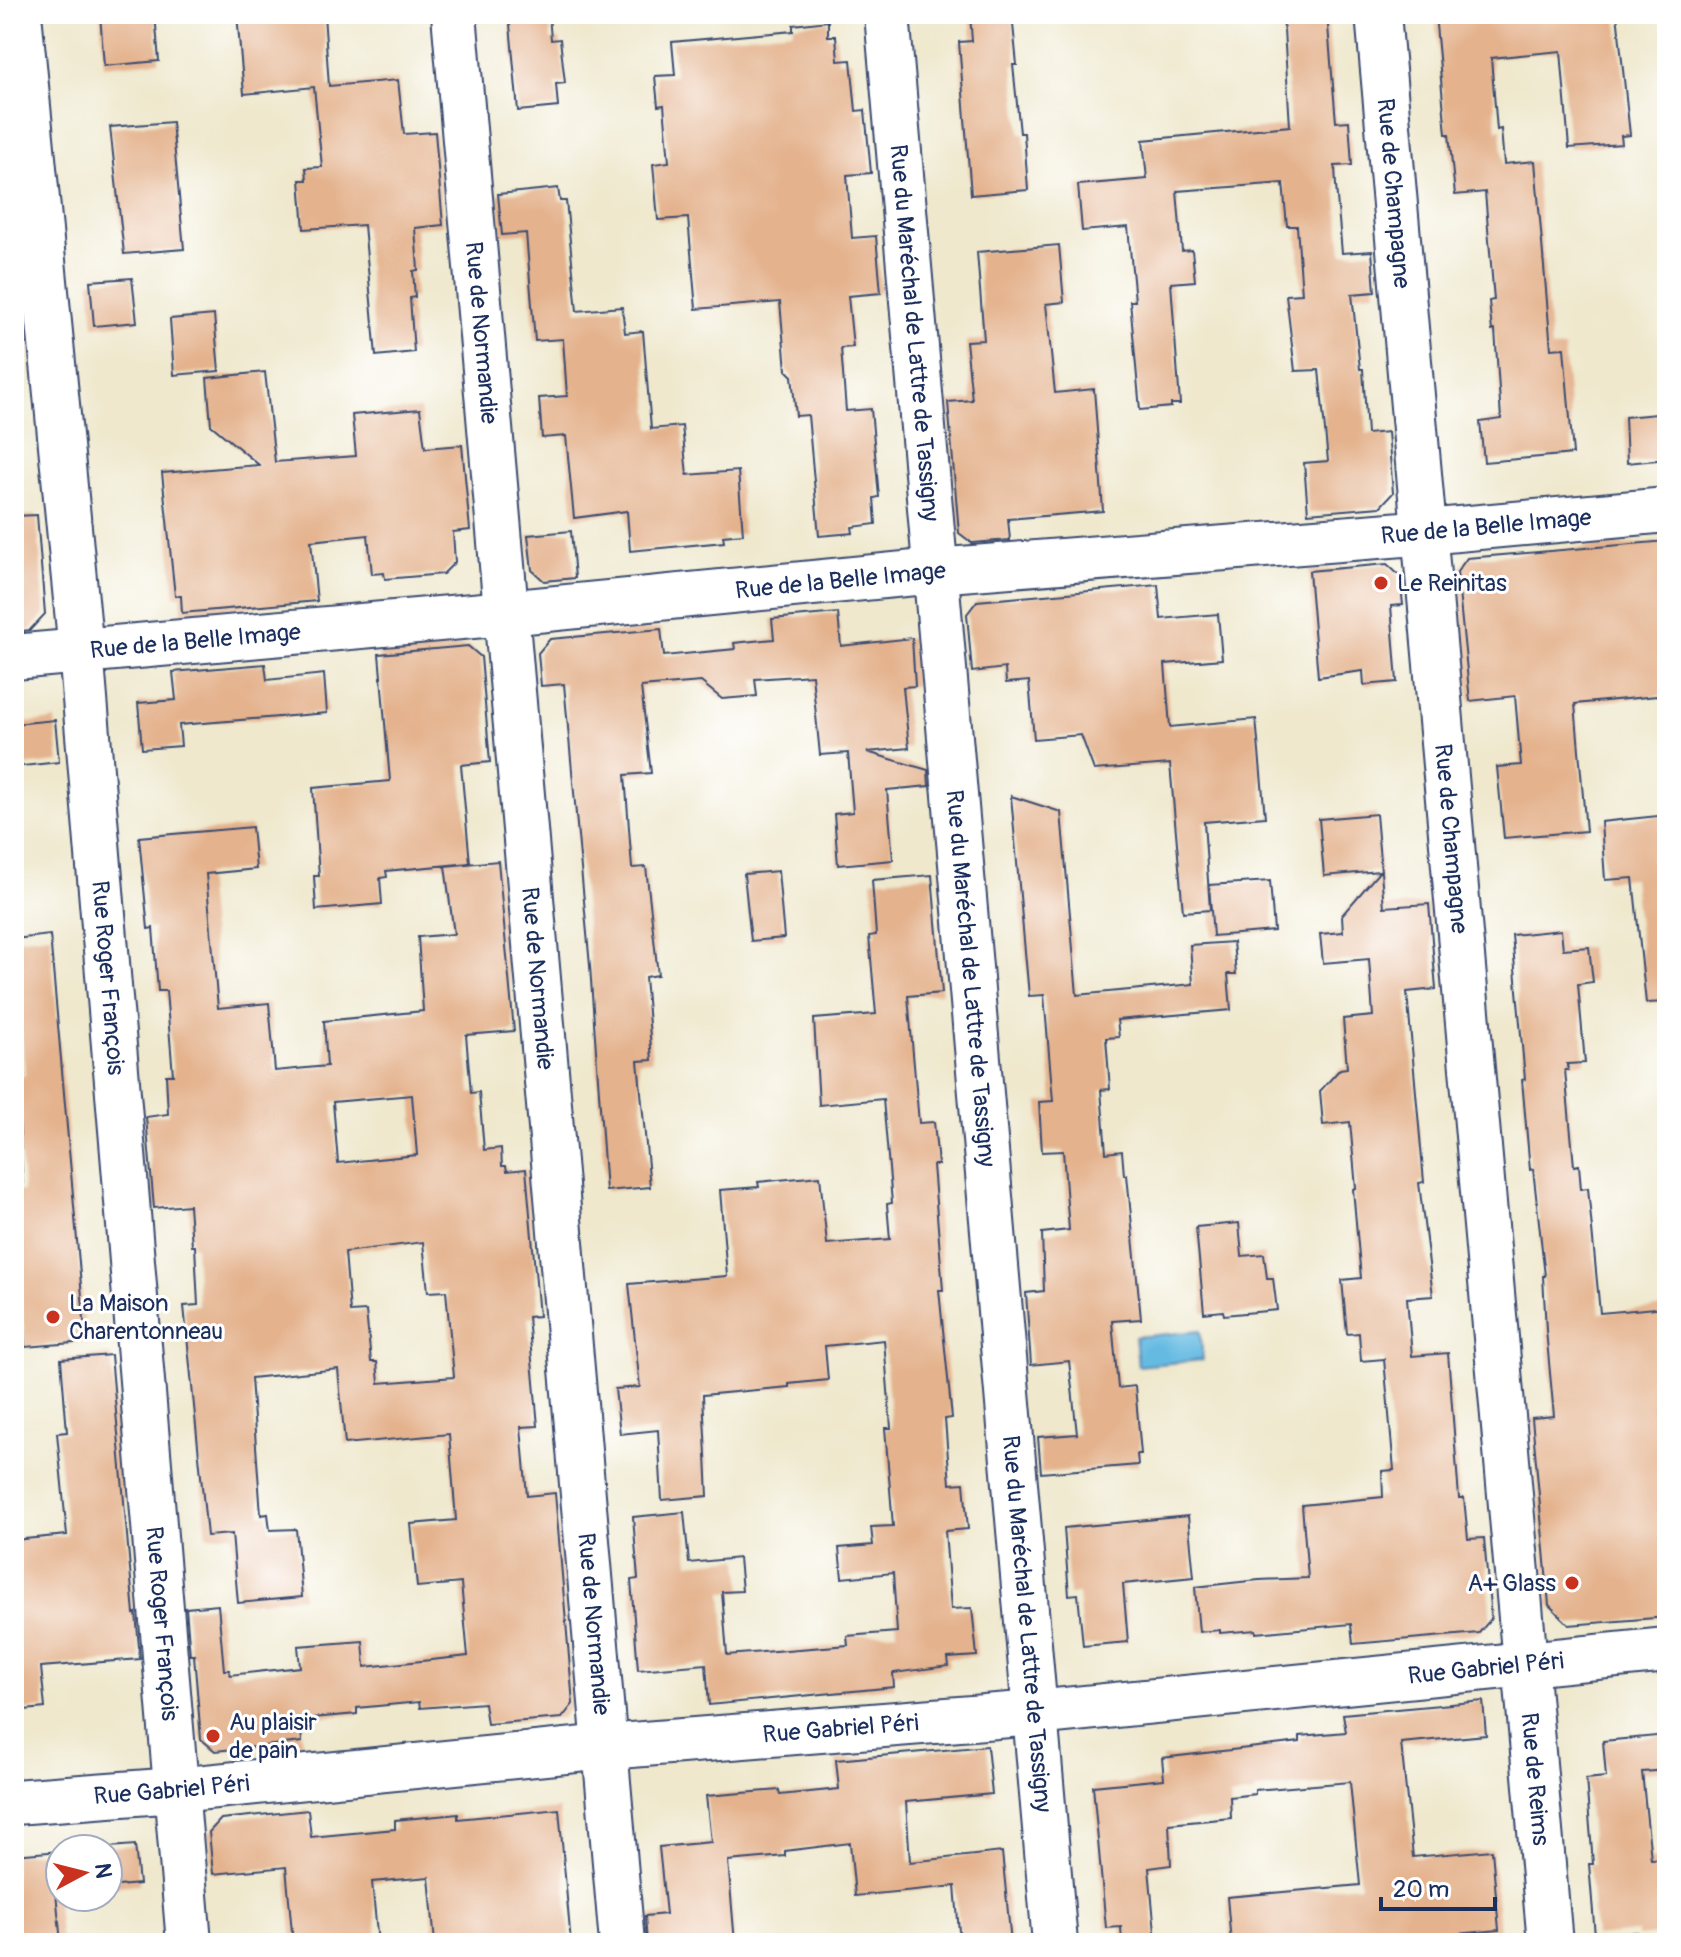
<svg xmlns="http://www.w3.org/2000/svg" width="1681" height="1957" viewBox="0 0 1681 1957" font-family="Pangolin,sans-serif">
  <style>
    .water { fill: #65bae2; stroke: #4074a0; stroke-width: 2 }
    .building { fill: #e4b28d; fill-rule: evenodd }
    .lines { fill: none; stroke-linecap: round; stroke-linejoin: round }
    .street-casing { stroke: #3b4b6f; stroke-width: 48 }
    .street { stroke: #fff; stroke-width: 44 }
    .poi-dot { fill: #c8321e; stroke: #fff; stroke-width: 3 }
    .labels { text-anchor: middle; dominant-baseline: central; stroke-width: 6; stroke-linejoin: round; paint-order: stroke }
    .street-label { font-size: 24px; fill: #1b2f5e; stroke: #fff }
    .poi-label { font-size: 24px; fill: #1b2f5e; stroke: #fff; text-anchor: start }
  </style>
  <rect width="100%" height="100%" fill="#fff"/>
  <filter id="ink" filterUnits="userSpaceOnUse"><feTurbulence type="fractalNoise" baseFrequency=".0125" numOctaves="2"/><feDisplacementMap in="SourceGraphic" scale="16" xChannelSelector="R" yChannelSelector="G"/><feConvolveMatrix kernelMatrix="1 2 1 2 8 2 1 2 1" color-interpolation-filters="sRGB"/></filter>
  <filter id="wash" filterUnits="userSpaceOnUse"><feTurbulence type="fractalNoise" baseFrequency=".006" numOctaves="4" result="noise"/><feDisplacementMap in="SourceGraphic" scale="32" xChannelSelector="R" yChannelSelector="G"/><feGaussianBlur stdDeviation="1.8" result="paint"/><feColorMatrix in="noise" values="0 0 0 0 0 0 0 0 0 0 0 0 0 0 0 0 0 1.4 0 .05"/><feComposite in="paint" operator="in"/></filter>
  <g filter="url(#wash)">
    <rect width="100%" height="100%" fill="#efe8cd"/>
    <!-- water -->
    <path class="water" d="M1200 1331 1203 1360 1138 1366 1135 1337Z"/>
    <g id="blocks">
      <!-- building -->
      <path class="building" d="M100 14H155L159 61 104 66Z
        M237 14H324L329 86 398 80 404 134 435 132 443 225 415 228 418 270 413 271 415 297 410 298 414 352 376 356 364 225 304 229 300 180H307L306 168 322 167 314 87 244 94Z
        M509 14H549L551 40 560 39 565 83 556 84 558 107 518 111Z
        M970 14H1012L1017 65H1013L1020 133H1024L1028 190 971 195 959 42 972 41Z
        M1283 14H1327L1336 122 1349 121 1352 165 1335 166 1336 186 1342 253 1372 251 1375 292 1352 294 1360 369H1363L1367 434 1388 432 1393 493 1380 507 1308 513 1304 463 1328 461 1319 370 1295 371 1286 295 1302 294 1297 226H1287L1283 183 1177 191 1182 251 1192 250 1195 281 1171 283 1180 404H1171V407L1140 410 1130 301H1135L1128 227 1082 231 1078 185 1147 179 1143 140 1290 126Z
        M1435 14H1617L1630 135 1621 136 1622 144 1569 148 1561 51 1491 58 1497 130 1501 129 1504 164 1535 161 1551 349 1564 348 1573 454 1484 462 1480 422 1501 419 1495 330 1492 331 1489 301 1494 300 1485 192 1455 195 1449 134H1446Z
        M828 21V36H836L838 61 851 60 856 111 865 110 871 173 847 175 852 238 876 236 881 293 848 296 853 347 841 348 846 411 871 409 879 497 874 498 876 524 852 527 853 533 819 536 808 415 796 416 792 376 786 370 780 302 696 309 688 218 658 220 653 164 669 162 664 105 658 106 655 76 675 75 672 42 793 31V25Z
        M172 122 184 249 124 254 110 127Z
        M558 188 560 201H566L577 311 622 307 625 333 643 331 651 429 682 426 687 475 738 471 743 534 723 536 724 542 630 551 627 511 574 518 566 436 542 438 539 398 567 396 563 339 535 341 526 233 502 235 498 194Z
        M1059 245 1064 302 1046 304 1055 393 1094 389 1103 511 1008 519 1010 540 972 543 959 533 948 402 972 400 966 341 984 340 977 252Z
        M132 278 137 322 94 326 90 281Z
        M214 315 219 371 174 375 170 319Z
        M265 372 275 462 356 456 352 415 420 409 425 448 462 445 470 530 453 532 455 562 443 574 385 579 384 573 372 574 368 535 311 541 317 601 182 613 181 596H175L162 473 259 465 211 425 207 378Z
        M1667 413V459L1627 463 1625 417Z
        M37 515 45 614 30 630 14 632V516Z
        M571 531 575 578 544 581 532 570 528 535Z
        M1667 541V695L1575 704 1586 831 1504 838 1497 767 1521 765 1515 696 1470 701 1457 572 1467 558Z
        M1387 564 1400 576 1403 605 1391 606 1397 682 1364 685 1363 671 1318 677 1309 571Z
        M1158 585 1161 619 1218 614 1222 659 1165 664 1170 727 1256 719 1265 817 1204 822 1210 910 1183 912 1170 764 1094 770 1081 735 1034 739 1029 681 1006 683 1005 668 972 672 967 614 977 601Z
        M838 613 841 646 912 638 915 686 903 687 909 748 867 752 928 770 929 786 887 790 893 860 838 865 834 814 853 812 848 753 820 755 812 675 755 679 757 696 722 699 701 682 641 687 651 773 625 775 632 868 646 867 658 975 645 977 652 1060 638 1061 650 1187 606 1191 590 966 564 684 541 686 538 653 550 639 661 629 664 656 735 649 734 643 774 639 772 619Z
        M468 646 481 657 490 762 461 765 470 863 386 871 387 877 380 878 382 904 316 910 314 876H319L313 788 390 781 379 654Z
        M265 664 267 680 324 674 327 713 179 725 181 746 142 749 138 703 176 700 173 672Z
        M55 720 59 762 14 767V724Z
        M1011 796 1061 812 1077 995 1193 984 1190 945 1233 942 1236 974H1228L1231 1010 1117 1020 1119 1037 1106 1038 1110 1089 1101 1090 1106 1153 1122 1151 1124 1175H1127L1141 1319 1112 1321 1118 1388 1135 1386 1141 1454H1137L1138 1465 1041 1473 1038 1437 1077 1434 1069 1361 1031 1365 1026 1293 1044 1291 1042 1233 1069 1230 1063 1151 1042 1152 1039 1102 1053 1101 1044 995 1029 996Z
        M1376 814 1384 907 1429 904 1436 989 1407 992 1424 1182 1419 1183 1433 1296 1407 1298 1412 1356 1448 1353 1459 1498H1464L1468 1539 1484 1538 1491 1619 1479 1633 1353 1644 1351 1624 1256 1633V1630L1220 1633V1630L1199 1632 1195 1587 1259 1580 1308 1578 1302 1505 1383 1497 1382 1471 1394 1470 1384 1359 1361 1361 1359 1333 1347 1334 1342 1280 1361 1278 1353 1189 1356 1188 1350 1122 1323 1125 1320 1091 1340 1069 1347 1068 1343 1019 1373 1016 1369 959 1323 963 1320 934 1343 932 1342 915 1380 871 1324 876 1319 819Z
        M1667 815V1002L1646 1003 1633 878 1605 880 1601 822Z
        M252 827 256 869 206 874 218 1008 269 1003 275 1071 327 1066 324 1021 423 1011 418 937 454 934 445 866 498 861 514 1031 466 1035 471 1093 479 1092 484 1150 501 1148 502 1166H506L507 1171 526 1169 539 1316 528 1317 538 1426 521 1427 527 1496 555 1493 573 1704 562 1718 487 1724 484 1703 420 1708 419 1702 357 1708V1714L300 1719 302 1742 215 1751 201 1739 194 1655H190L186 1608 218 1605 224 1670H229L230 1675 300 1667 298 1646 363 1641 365 1667 468 1656 461 1583 417 1587 411 1524 456 1520 449 1434 345 1444 338 1369 251 1378 261 1515 268 1514 270 1530 296 1529 302 1597 238 1603 232 1534 207 1536 184 1306 198 1305 195 1246H192L189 1205 154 1208 146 1117 168 1114 166 1075H173L166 991H158L153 928 148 929 139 837ZM412 1095 417 1155 338 1163 333 1102ZM423 1242 428 1292 446 1291 454 1377 379 1383 377 1362H371L366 1311 350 1312 345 1252Z
        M778 871 784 938 751 941 744 874Z
        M932 875 942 993 908 996 919 1123 934 1122 938 1165H933L943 1290H939L952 1418 945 1419 950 1484 964 1483 968 1529 945 1531 951 1609 972 1608 977 1656 948 1658 949 1666 893 1673 894 1687 709 1705 706 1664 638 1670 631 1580 638 1579 633 1517 684 1512 689 1563 739 1558 742 1591 722 1592 727 1655 848 1645 847 1636 897 1632 893 1573 842 1578 839 1548 873 1545 871 1527 893 1526 885 1428H891L884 1340 825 1346 828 1380 789 1384V1387L703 1395 708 1496 662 1500 658 1430 620 1434 615 1389 640 1387 629 1284 727 1276 720 1190 759 1187 758 1182 820 1176 827 1244 890 1239 887 1204 892 1203 883 1099 819 1105 814 1019 876 1014 869 936 876 935 872 880Z
        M1270 881 1274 931 1213 936 1209 885Z
        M1561 930 1563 949 1589 947 1593 982 1578 984 1585 1063 1567 1064 1568 1070H1565L1574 1166 1579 1165 1581 1189 1588 1188 1600 1313 1667 1307V1617L1569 1625 1549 1605 1532 1418 1554 1416 1546 1330 1543 1276H1545L1533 1169 1530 1170 1522 1080 1525 1079 1512 935Z
        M50 935 86 1342 25 1347 19 1270 14 1271V1192L23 1191 18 1105 14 1106V1076L25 1075 14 939Z
        M1239 1223 1242 1256 1264 1254 1267 1278H1273L1277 1310 1224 1315 1223 1311 1204 1313 1196 1227Z
        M111 1355 134 1614 136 1613 140 1659 41 1667 45 1708 14 1711V1540L67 1535 57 1433 67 1432 61 1359Z
        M1188 1516 1194 1577 1123 1584 1128 1642 1083 1646 1078 1594 1069 1595 1064 1528Z
        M1483 1701 1486 1735 1401 1743 1413 1857 1492 1850 1499 1930 1361 1943H1231L1227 1897 1360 1885 1350 1782 1255 1790V1794L1230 1797 1231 1818 1169 1824 1171 1865 1149 1868 1156 1943H1122L1121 1927 1106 1928 1093 1786 1164 1779 1162 1758 1300 1742V1736L1346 1732 1343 1714Z
        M1667 1735V1770L1642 1772 1651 1859 1667 1858V1934L1637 1937V1932L1595 1936 1589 1864H1593L1586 1779 1606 1777 1603 1741Z
        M987 1746 992 1794 906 1802 910 1862 1002 1852 1011 1943H960L955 1886 855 1896 850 1843 785 1851V1856L728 1861 735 1943H647L645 1916 666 1914 659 1847 711 1842 706 1796 779 1790 780 1795 839 1789 836 1760Z
        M559 1809 571 1943H435L429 1877 372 1882 378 1943H293L286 1867 213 1874 209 1832 221 1819 308 1810 311 1837 395 1829V1820L458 1814V1819Z
        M135 1845 139 1884 108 1887V1849H84Z
        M60 1851V1892H56L61 1943H14V1855Z"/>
    </g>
  </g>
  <g filter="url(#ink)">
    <use href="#blocks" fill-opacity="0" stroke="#3b4b6f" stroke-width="2"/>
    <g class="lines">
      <!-- street casing -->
      <g class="street-casing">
        <g id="street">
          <path id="s1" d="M19 14 81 651 189 1943"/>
          <path id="s2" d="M454 14 622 1943"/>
          <path id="s3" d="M887 14 1055 1943"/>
          <path id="s4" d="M1378 14 1550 1943"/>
          <path id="s5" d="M14 657 506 613 935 571 1403 534 1667 510"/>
          <path id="s6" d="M14 1802 176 1790 606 1747 1035 1713 1667 1650"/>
        </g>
      </g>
      <!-- street -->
      <use href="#street" class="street"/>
    </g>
  </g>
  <!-- markers -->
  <g class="poi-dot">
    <circle cx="1381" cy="583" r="8"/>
    <circle cx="53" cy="1317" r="8"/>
    <circle cx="1572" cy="1583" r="8"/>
    <circle cx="213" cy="1736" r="8"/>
  </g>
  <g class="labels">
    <!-- street labels -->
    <g class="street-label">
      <text stroke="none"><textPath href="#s4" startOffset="180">Rue de Champagne</textPath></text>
      <text stroke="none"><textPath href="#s2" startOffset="320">Rue de Normandie</textPath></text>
      <text stroke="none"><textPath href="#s3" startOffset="320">Rue du Maréchal de Lattre de Tassigny</textPath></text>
      <text stroke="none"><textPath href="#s5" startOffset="1478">Rue de la Belle Image</textPath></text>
      <text stroke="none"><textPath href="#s5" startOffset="830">Rue de la Belle Image</textPath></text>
      <text stroke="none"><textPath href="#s5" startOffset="182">Rue de la Belle Image</textPath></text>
      <text stroke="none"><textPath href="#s4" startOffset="828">Rue de Champagne</textPath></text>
      <text stroke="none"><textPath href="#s1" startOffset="968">Rue Roger François</textPath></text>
      <text stroke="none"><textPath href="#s2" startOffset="968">Rue de Normandie</textPath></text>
      <text stroke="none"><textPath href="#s3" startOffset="968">Rue du Maréchal de Lattre de Tassigny</textPath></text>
      <text stroke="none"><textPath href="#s1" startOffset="1616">Rue Roger François</textPath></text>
      <text stroke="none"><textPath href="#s2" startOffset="1616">Rue de Normandie</textPath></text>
      <text stroke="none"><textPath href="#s3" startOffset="1616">Rue du Maréchal de Lattre de Tassigny</textPath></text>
      <text stroke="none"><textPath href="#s6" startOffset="1478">Rue Gabriel Péri</textPath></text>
      <text stroke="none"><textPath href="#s6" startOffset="830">Rue Gabriel Péri</textPath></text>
      <text stroke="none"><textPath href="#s4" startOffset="1772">Rue de Reims</textPath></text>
      <text stroke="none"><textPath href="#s6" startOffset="158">Rue Gabriel Péri</textPath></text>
    </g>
    <!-- poi labels -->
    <g class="poi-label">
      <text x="1397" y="583">Le Reinitas</text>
      <text x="69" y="1303">La Maison<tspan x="69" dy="28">Charentonneau</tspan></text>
      <text x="1556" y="1583" text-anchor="end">A+ Glass</text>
      <text x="229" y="1722">Au plaisir<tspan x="229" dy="28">de pain</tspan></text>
    </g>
  </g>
  <!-- margin -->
  <rect width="1681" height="1957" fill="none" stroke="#fff" stroke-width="48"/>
  <!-- north arrow -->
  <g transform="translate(84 1873) rotate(83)"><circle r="38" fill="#ffffff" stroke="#a4acbf" stroke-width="2"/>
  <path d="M0-6L14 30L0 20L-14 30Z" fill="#c8321e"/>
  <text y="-12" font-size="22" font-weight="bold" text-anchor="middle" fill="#1b2f5e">N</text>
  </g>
  <!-- scale -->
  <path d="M1381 1897v12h114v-12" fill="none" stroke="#1b2f5e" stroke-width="4"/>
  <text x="1393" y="1897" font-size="24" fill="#1b2f5e" stroke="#ffffff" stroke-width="6" paint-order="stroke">20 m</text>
</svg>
